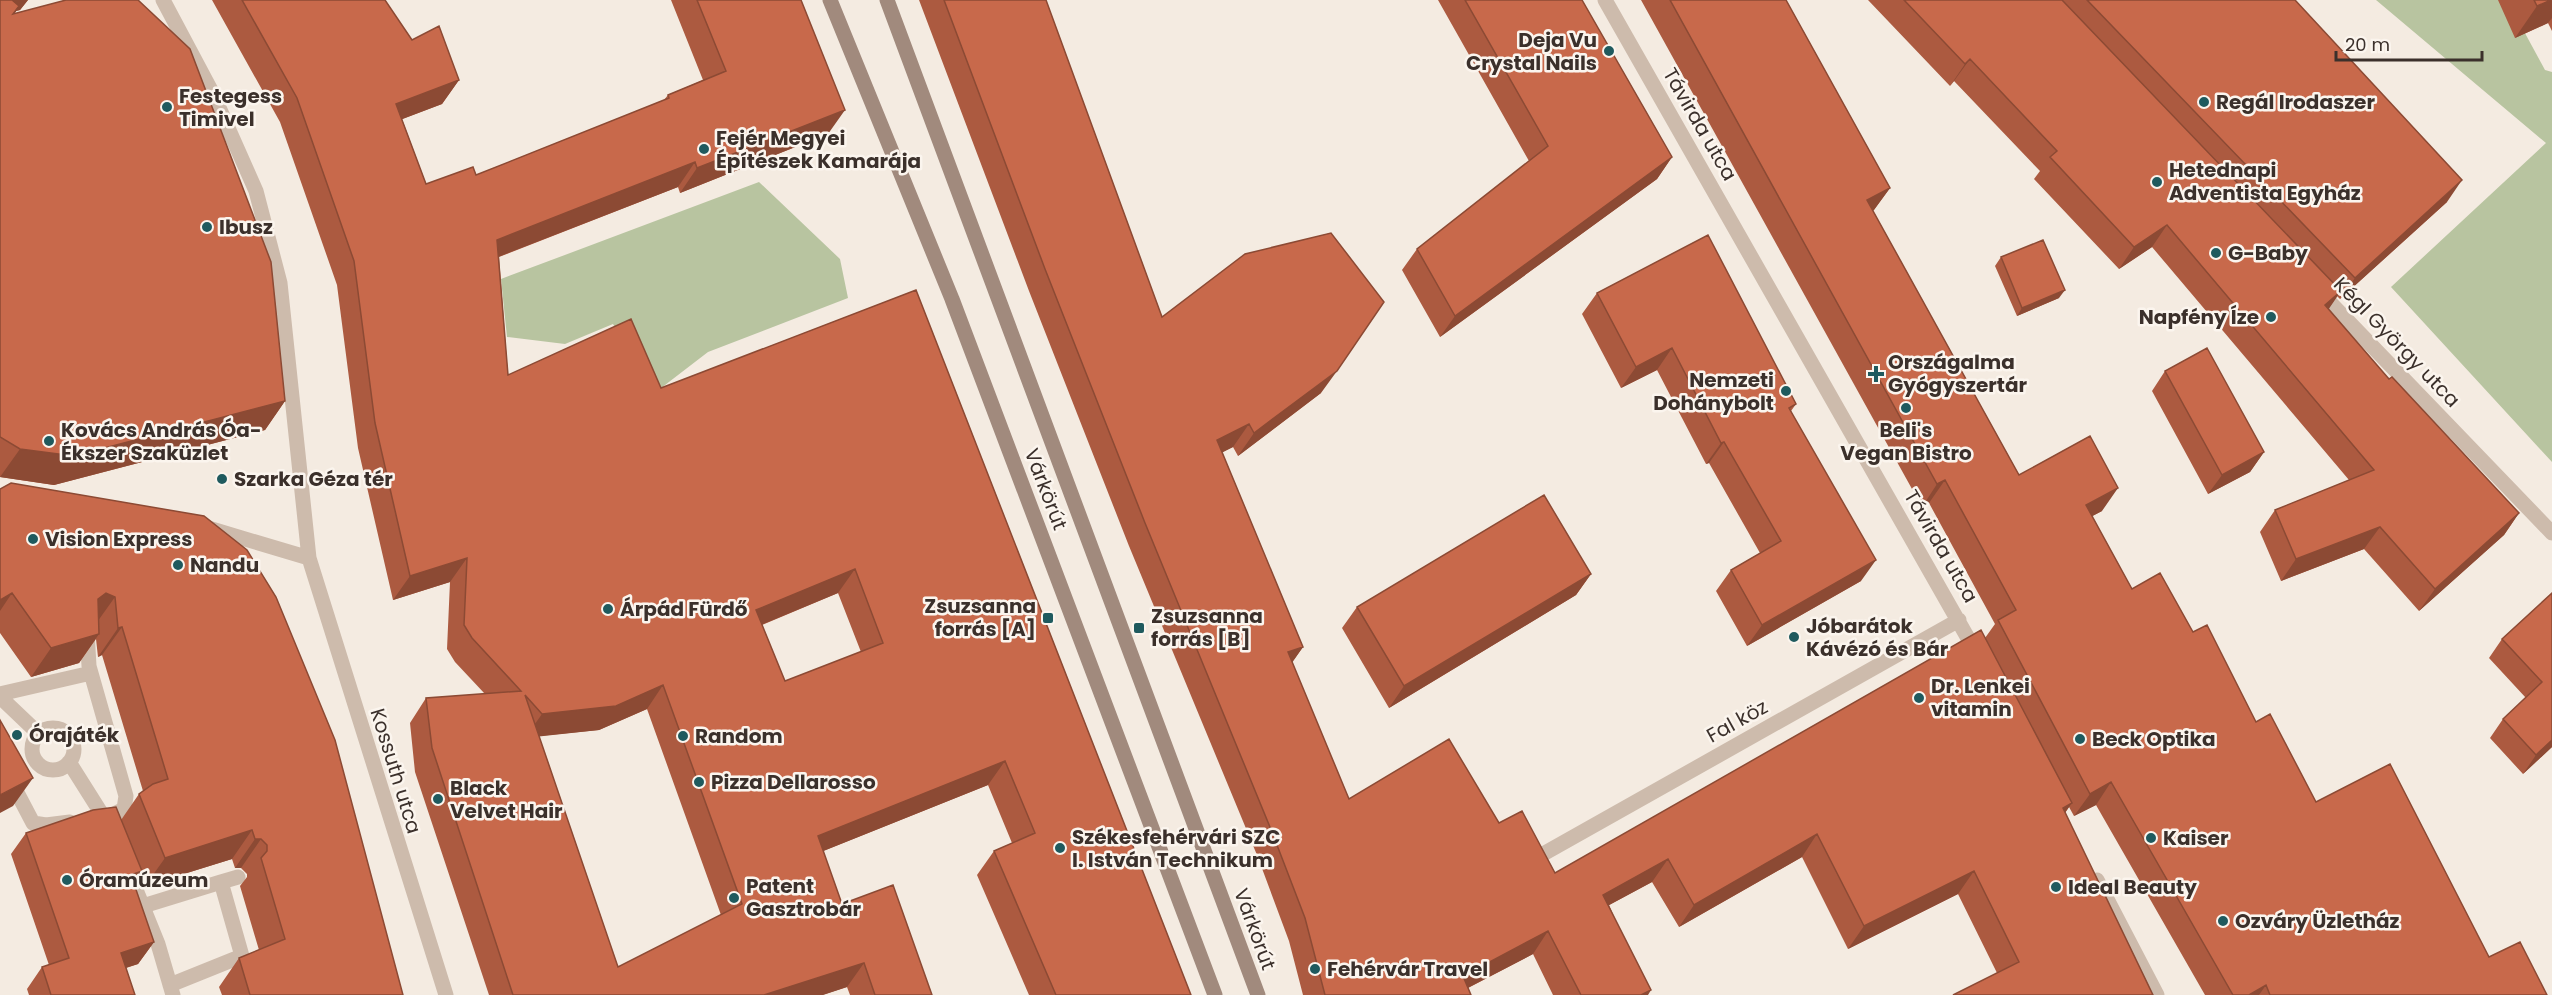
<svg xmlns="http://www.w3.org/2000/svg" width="2552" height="995" viewBox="0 0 2552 995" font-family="Poppins,sans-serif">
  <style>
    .green { fill: #b8c4a0 }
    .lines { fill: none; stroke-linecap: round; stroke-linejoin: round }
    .street { stroke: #cdbbac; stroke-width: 15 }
    .secondary { stroke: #a18a7d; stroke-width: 15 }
    .wall { fill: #ac5a40; fill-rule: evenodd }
    .shaded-wall { fill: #8c4a34 }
    .building { fill: #c8694b; stroke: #8c4a34; stroke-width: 1.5; fill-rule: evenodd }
    .poi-dot { fill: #1f5a5e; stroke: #fbf5ee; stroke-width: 2 }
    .labels { text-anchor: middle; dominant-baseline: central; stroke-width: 5; stroke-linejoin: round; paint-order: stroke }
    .poi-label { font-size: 20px; font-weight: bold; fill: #3b302b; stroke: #fbf5ee; text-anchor: start }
    .street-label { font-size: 20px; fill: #3b302b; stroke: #fbf5ee }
  </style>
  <rect width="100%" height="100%" fill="#f4ebe1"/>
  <!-- green -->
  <path class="green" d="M2376 0H2507L2545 70 2552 72V462L2391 287 2546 143Z
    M759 182 840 259 848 298 708 352 652 395 613 324 565 344 507 337 501 279Z"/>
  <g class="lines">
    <!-- street -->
    <path class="street" d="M163 0 213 94 256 191 280 283 309 558 446 995
      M1605 0 1977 654
      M2319 291 2552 533
      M205 527 309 558
      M87 631 89 666 126 796 124 809 107 818 100 819
      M0 694 91 673
      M0 697 39 734
      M32 749a21 21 0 1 1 42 0a21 21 0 1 1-42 0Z
      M0 760 33 823 46 825 70 822
      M69 762 110 827
      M1536 858 1959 620
      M126 865 158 944 173 995
      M2097 880 2157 995
      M143 906 221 882
      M170 985 242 956 221 882 238 877"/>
    <!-- secondary -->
    <path class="secondary" d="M830 0 952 299 1215 995
      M887 0 1258 995"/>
  </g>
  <!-- wall -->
  <path class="wall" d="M0 0H28L20 10 16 11 14 14 285 401 265 430 54 485 0 477Z
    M212 0H385L412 40 459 80 442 104 402 119 426 184 476 175 664 100 668 95 703 80 671 0H801L828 134 680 193 678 187 499 257 508 375 661 388 916 290 1191 995H1029L977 875 994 851 1012 843 988 785 823 851 842 904 932 995H850L847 987 822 995H489L415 772 410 723 426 698 485 694 455 662 447 649 450 582 393 600 358 448 337 285 280 122ZM838 593 861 652 785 681 762 625ZM647 709 721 915 618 967 539 736 599 730Z
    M919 0H1046L1162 317 1321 393 1238 456 1233 447 1222 452 1303 647 1292 662 1349 799 1499 823 1555 873 1985 638 1995 624 1929 503 1922 507 1641 0H1786L1890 188 1873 211 2019 475 2102 511 2092 516 2132 589 2193 632 2256 722 2316 802 2489 957 2547 995H2205L2096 805 2074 816 2069 807 2065 813 2153 995 1997 973 1958 894 1848 949 1802 857 1679 927 1652 882 1609 905 1648 995H1553L1533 954 1468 988 1471 995H1303L1289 941 1257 855 1129 546 1029 291Z
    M1438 0H1582L1672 157 1657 179 1440 337 1402 270 1417 249 1529 161Z
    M1868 0H2295L2447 202 2340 299 2337 296 2328 309 2389 379 2519 513 2504 535 2419 611 2364 549 2281 581 2260 532 2275 510 2349 480 2152 247 2119 269 2034 179 2040 171 1954 81 1950 86Z
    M2498 0H2552V31L2548 23 2515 38Z
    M2001 257 2059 298 2017 316 1995 266Z
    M1597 293 1796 404 1791 411 1861 581 1747 646 1716 591 1731 570 1760 553 1709 463 1706 464 1657 370 1621 388 1582 314Z
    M2165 371 2264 452 2250 472 2208 494 2152 391Z
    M0 489 204 516 403 995H222L219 987 239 958 259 950 240 886 247 877V874L241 868H235L232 859 145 886 140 873 133 883 154 942 138 964 126 968 135 995H29L27 989 42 967 49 965 11 854 26 833 121 820 139 794 143 791 102 655 98 657 96 639 79 663 31 677 0 633Z
    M1591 574 1576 595 1389 708 1342 628 1357 607Z
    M2552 593V747L2523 774 2490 738 2503 719 2526 698 2489 658 2502 639Z"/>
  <!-- shaded-wall -->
  <path class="shaded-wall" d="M6 0H28L20 10 16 11 0 34Z
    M2552 0V18L2548 23 2515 38 2537 6Z
    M1970 59 1954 81 1950 86 1965 64Z
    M459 80 442 104 379 128 396 104Z
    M845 110 828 134 680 193 697 168Z
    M1672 157 1657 179 1440 337 1455 316Z
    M695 162 678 187 480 264 497 240Z
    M2462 180 2447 202 2340 299 2355 278Z
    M1890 188 1874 210 1851 223 1867 200Z
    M2167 225 2152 247 2119 269 2134 247Z
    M2065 290 2059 298 2017 316 2022 308Z
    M2341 291 2326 313 2325 305Z
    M1672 348 1657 370 1621 388 1636 367Z
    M1337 371 1321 393 1238 456 1254 433Z
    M285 401 265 430 54 485 0 477 20 449Z
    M1249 424 1233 447 1202 463 1217 440Z
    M1724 442 1709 463 1706 464 1721 443Z
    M2264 452 2250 472 2208 494 2222 475Z
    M1945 480 1929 503 1922 507 1937 484Z
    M2118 488 2102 511 2070 528 2086 505Z
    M2519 513 2504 535 2419 611 2435 589Z
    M2380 527 2364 549 2281 581 2296 559Z
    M467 558 450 582 393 600 410 576Z
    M1876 560 1861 581 1747 646 1762 625Z
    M855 569 838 593 739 634 756 610Z
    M1591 574 1576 595 1389 708 1404 686Z
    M12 593 0 611V600Z
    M106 593 115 597 95 625 98 599Z
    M122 627 102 655 98 657 118 628Z
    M99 634 79 663 31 677 51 648Z
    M1303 647 1287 670 1288 652Z
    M663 685 647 709 599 730 525 738 542 714Z
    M2552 740V747L2523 774 2536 755Z
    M1005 761 988 785 801 860 818 836Z
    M33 778 13 806 0 813V795Z
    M2111 782 2096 805 2074 816 2090 794Z
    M2072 803 2056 825 2063 808Z
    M252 830 232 859 145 886 165 858Z
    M1817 834 1802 857 1679 927 1694 905Z
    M255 839H261L241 868H235Z
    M1668 859 1652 882 1587 917 1603 895Z
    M142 871 127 892 131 875Z
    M1974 871 1958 894 1848 949 1864 926Z
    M1548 931 1533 954 1454 995 1463 976Z
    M154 942 138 964 106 974 121 953Z
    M864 963 847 987 823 995H764Z
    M2266 985 2259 995H2249Z
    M1651 990 1648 995H1641Z"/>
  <!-- building -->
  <path class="building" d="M0 0H12L19 6 13 14 66 0H138L190 49 271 262 285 401 74 456 20 449 0 437Z
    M242 0H385L412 40 439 26 459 80 396 104 426 184 473 167 476 175 669 98 668 95 726 71 697 0H801L845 110 697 168 695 162 497 240 508 375 631 319 661 388 916 290 1191 995H1056L994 851 1035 833 1005 761 818 836 842 904 893 885 932 995H875L864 963 764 995H513L432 748 426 698 521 691 472 638 464 625 467 558 410 576 375 423 354 261 297 98ZM855 569 883 643 785 681 756 610ZM663 685 742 904 618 967 525 695 542 714 616 706Z
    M944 0H1046L1162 317 1245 254 1331 233 1384 302 1337 371 1254 433 1249 424 1217 440 1303 647 1288 652 1349 799 1449 739 1499 823 1522 811 1555 873 1981 630 2072 803 2063 808 2153 995H1953L2019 962 1974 871 1864 926 1817 834 1694 905 1668 859 1603 895 1651 990 1641 995H1581L1548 931 1463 976 1471 995H1325L1305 918 1272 832 1145 523 1045 269Z
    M1465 0H1582L1672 157 1455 316 1417 249 1548 146Z
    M1670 0H1786L1890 188 1867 200 2019 475 2090 436 2118 488 2086 505 2132 589 2160 573 2193 632 2207 625 2256 722 2270 714 2316 802 2390 764 2489 957 2520 942 2547 995H2270L2266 985 2249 995H2233L2111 782 2090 794 1998 620 2016 610 1945 480 1937 484Z
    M1904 0H2062L2341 291 2325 305 2389 379 2392 377 2519 513 2435 589 2380 527 2296 559 2275 510 2374 470 2167 225 2134 247 2050 157 2057 151 1970 59 1965 64Z
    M2087 0H2295L2462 180 2355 278Z
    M2534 0H2551L2537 6Z
    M1708 235 1796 404 1789 408 1876 560 1762 625 1731 570 1781 541 1724 442 1721 443 1672 348 1636 367 1597 293Z
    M2043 240 2065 290 2022 308 2001 257Z
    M2207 348 2264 452 2222 475 2165 371Z
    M11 483 204 516 247 550 276 597 335 740 403 995H250L239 958 285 939 261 858 267 851V845L261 839H255L252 830 165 858 139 794 153 784 168 779 122 627 118 628 115 597 106 593 98 599 99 634 51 648 12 593 0 600V489Z
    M1544 495 1591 574 1404 686 1357 607Z
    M2552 593V740L2536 755 2503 719 2542 682 2502 639Z
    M0 720 33 778 0 795Z
    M116 807 142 871 131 875 154 942 121 953 135 995H51L42 967 69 958 26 833 93 810Z"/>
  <!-- markers -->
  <g class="poi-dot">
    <circle cx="1609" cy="51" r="6"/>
    <circle cx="2204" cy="102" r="6"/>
    <circle cx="167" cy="107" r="6"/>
    <circle cx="704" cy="149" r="6"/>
    <circle cx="2157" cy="182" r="6"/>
    <circle cx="207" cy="227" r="6"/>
    <circle cx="2216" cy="253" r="6"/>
    <circle cx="2271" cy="317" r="6"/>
    <path d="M1873 365h6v6h6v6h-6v6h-6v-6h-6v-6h6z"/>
    <circle cx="1786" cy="391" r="6"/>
    <circle cx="1906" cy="408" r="6"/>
    <circle cx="49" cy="441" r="6"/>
    <circle cx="222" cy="479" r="6"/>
    <circle cx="33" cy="539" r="6"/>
    <circle cx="178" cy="565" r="6"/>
    <circle cx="608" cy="609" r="6"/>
    <rect x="1042" y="612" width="12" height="12" rx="3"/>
    <rect x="1133" y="622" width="12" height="12" rx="3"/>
    <circle cx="1794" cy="637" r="6"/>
    <circle cx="1919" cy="698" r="6"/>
    <circle cx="17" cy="735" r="6"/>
    <circle cx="683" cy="736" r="6"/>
    <circle cx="2080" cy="739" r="6"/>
    <circle cx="699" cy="782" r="6"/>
    <circle cx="438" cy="799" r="6"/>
    <circle cx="2151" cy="838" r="6"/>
    <circle cx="1060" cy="848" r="6"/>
    <circle cx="67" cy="880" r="6"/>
    <circle cx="2056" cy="887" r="6"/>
    <circle cx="734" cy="898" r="6"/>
    <circle cx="2223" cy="921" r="6"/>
    <circle cx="1315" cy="969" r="6"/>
  </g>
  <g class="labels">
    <!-- poi labels -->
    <g class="poi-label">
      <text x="1597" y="40" text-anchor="end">Deja Vu<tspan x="1597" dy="23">Crystal Nails</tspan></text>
      <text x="179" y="96">Festegess<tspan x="179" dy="23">Timivel</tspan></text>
      <text x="2216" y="102">Regál Irodaszer</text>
      <text x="716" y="138">Fejér Megyei<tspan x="716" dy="23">Építészek Kamarája</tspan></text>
      <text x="2169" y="170">Hetednapi<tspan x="2169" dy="23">Adventista Egyház</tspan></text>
      <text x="219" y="227">Ibusz</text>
      <text x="2228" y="253">G-Baby</text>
      <text x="2259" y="317" text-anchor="end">Napfény Íze</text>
      <text x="1888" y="362">Országalma<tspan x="1888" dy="23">Gyógyszertár</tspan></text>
      <text x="1774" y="380" text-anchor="end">Nemzeti<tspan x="1774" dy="23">Dohánybolt</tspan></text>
      <text x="61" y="430">Kovács András Óa-<tspan x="61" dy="23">Ékszer Szaküzlet</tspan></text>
      <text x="1906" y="430" text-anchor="middle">Beli's<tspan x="1906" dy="23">Vegan Bistro</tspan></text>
      <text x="234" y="479">Szarka Géza tér</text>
      <text x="45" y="539">Vision Express</text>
      <text x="190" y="565">Nandu</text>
      <text x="1036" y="606" text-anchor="end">Zsuzsanna<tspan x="1036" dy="23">forrás [A]</tspan></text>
      <text x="620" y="609">Árpád Fürdő</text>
      <text x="1151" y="616">Zsuzsanna<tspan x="1151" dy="23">forrás [B]</tspan></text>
      <text x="1806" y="626">Jóbarátok<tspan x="1806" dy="23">Kávézó és Bár</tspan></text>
      <text x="1931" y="686">Dr. Lenkei<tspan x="1931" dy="23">vitamin</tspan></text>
      <text x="29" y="735">Órajáték</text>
      <text x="695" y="736">Random</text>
      <text x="2092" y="739">Beck Optika</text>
      <text x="711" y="782">Pizza Dellarosso</text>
      <text x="450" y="788">Black<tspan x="450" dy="23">Velvet Hair</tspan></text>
      <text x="1072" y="837">Székesfehérvári SZC<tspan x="1072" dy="23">I. István Technikum</tspan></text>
      <text x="2163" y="838">Kaiser</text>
      <text x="79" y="880">Óramúzeum</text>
      <text x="746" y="886">Patent<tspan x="746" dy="23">Gasztrobár</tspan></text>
      <text x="2068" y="887">Ideal Beauty</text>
      <text x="2235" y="921">Ozváry Üzletház</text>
      <text x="1327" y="969">Fehérvár Travel</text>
    </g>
    <!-- street labels -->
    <g class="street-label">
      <text transform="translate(1700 124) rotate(60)">Távirda utca</text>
      <text transform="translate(2397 342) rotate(46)">Kégl György utca</text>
      <text transform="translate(1046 489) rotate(69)">Várkörút</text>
      <text transform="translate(1941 546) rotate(60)">Távirda utca</text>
      <text transform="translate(1737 721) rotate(-29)">Fal köz</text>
      <text transform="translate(396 771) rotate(73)">Kossuth utca</text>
      <text transform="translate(1255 929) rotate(70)">Várkörút</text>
    </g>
  </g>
  <!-- scale -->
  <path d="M2336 51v9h146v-9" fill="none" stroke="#3b302b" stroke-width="3"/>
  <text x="2345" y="51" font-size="18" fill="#3b302b" stroke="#fbf5ee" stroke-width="4.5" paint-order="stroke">20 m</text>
</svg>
